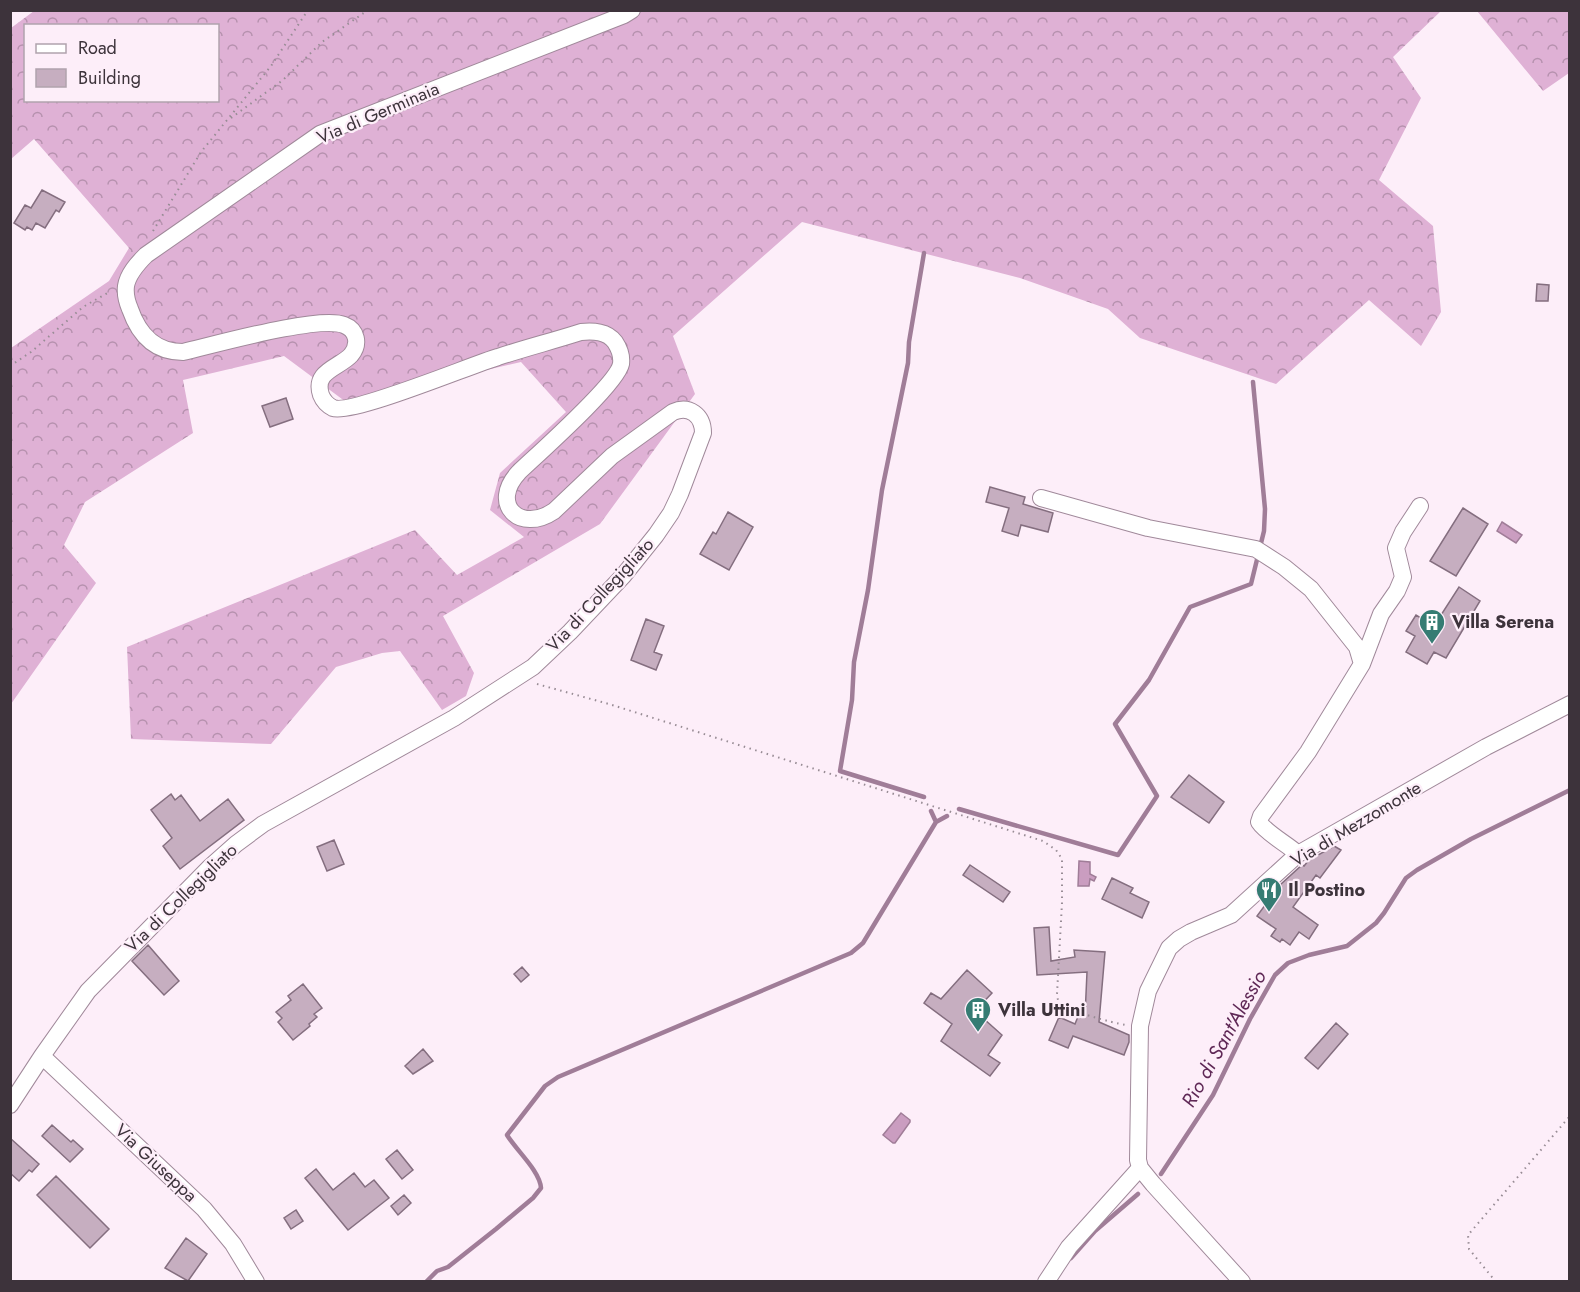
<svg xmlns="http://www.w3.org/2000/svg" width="1580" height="1292" viewBox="0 0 1580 1292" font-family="Jost,sans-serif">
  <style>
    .forest { fill: url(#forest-crowns); fill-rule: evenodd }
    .water { fill: #ca9dc0; stroke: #a07d98; stroke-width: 1.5 }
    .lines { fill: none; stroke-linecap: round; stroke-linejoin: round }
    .stream { stroke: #a07d98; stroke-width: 4.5 }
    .building { fill: #c6aec0; stroke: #846e7f; stroke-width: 1.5 }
    .minor-casing { stroke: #a0899a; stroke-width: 18 }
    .path { stroke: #988c95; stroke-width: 2; stroke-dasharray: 1.5 4.5; stroke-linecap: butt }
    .minor { stroke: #fff; stroke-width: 16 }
    .labels { text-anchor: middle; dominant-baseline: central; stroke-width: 4.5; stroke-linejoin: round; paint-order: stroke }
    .street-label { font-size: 18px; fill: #3d333b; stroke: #fdeef9 }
    .poi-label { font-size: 18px; font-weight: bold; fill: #3d333b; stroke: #fdeef9; text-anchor: start }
    .water-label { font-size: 20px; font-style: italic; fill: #5f2856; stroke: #fdeef9 }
  </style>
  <defs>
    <pattern id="forest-crowns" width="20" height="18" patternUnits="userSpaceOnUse" patternTransform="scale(1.5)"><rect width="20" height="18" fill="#dfb1d5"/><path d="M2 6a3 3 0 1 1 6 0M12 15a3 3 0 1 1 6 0" fill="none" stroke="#b691ae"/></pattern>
  </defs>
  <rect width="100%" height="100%" fill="#fdeef9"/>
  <!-- forest -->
  <path class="forest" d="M34 11H1441L1393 57 1421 98 1379 180 1433 226 1441 312 1421 346 1369 300 1276 384 1140 338 1108 309 1020 278 802 222 673 336 695 394 600 524 443 616 474 673 466 696 442 710 400 651 382 653 336 667 271 744 131 739 127 647 415 530 457 575 524 537 490 510 500 473 566 412 521 362 346 402 284 356 183 380 193 433 85 502 64 545 96 583 11 704V348L109 281 129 248 34 139 11 159V28ZM26 26H218V100H26Z
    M1477 11H1569V73L1543 91Z"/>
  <!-- water -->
  <path class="water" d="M1502 522 1522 535 1516 543 1497 531Z
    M1079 861 1090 862V874L1096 877 1094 881 1090 879 1089 886H1078Z
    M901 1113 910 1120V1122L895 1143H893L883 1135Z"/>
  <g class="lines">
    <!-- stream -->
    <path class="stream" d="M924 797 840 771 852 700 854 662 868 590 882 490 908 363 909 342 924 253
      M959 809 1118 855 1157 796 1115 724 1149 680 1190 607 1251 584 1264 531 1265 509 1253 382
      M931 811 936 822
      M1161 1174 1213 1095 1250 1019 1275 975 1288 963 1309 955 1347 946 1376 923 1384 913 1406 878 1417 870 1471 839 1570 790
      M1071 1258 1095 1231 1138 1194
      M426 1282 437 1271 448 1267 496 1229 533 1198 541 1188C540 1171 516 1150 507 1135L545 1086 558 1077 851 953 863 943 936 822 947 816"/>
  </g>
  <!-- building -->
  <path class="building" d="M42 190 65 202 59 212 56 210 45 228 36 223 32 230 27 227 25 230 14 223 25 205 31 208Z
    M1537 284 1549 285 1548 301H1536Z
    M286 398 293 419 270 427 262 406Z
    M990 487 1025 497 1023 504 1053 513 1048 532 1021 525 1018 536 1002 531 1009 508 986 502Z
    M1463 508 1488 524 1456 576 1430 561Z
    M728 512 753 527 729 570 700 554 713 532 716 534Z
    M1459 587 1480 601 1446 658 1434 652 1427 664 1406 652 1415 636 1406 631 1416 615 1434 626Z
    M646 619 664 626 654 652 662 655 656 670 631 660Z
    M1189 775 1224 802 1209 823 1171 797Z
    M171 794 175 800 181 795 200 821 228 799 244 820 180 869 163 846 172 838 151 810Z
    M334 840 344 864 327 871 317 847Z
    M1334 846 1341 850 1320 878 1316 875 1293 907 1318 925 1309 939 1299 932 1290 945 1282 939 1280 942 1271 936 1276 929 1257 916 1280 885 1302 865 1304 866 1309 860Z
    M970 865 1010 892 1003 902 963 875Z
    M1112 878 1133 888 1130 893 1149 902 1142 918 1102 899Z
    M1049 927 1051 961 1075 957 1074 950 1105 952 1099 1022 1129 1035V1042L1124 1055 1073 1036 1068 1048 1049 1040 1059 1017 1075 1024 1079 1014 1085 1016 1087 972 1037 975 1034 928Z
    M148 945 179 981 164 995 132 961Z
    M522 967 529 975 521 982 514 974Z
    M967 970 992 993 975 1011 1002 1035 988 1055 1000 1063 990 1076 941 1041 952 1024 924 1003 931 993 941 999Z
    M303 984 322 1008 314 1014 317 1017 309 1024 310 1026 293 1040 278 1022 282 1018 276 1012 291 1000 288 996Z
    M1336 1023 1348 1034 1318 1069 1305 1058Z
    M423 1049 433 1061 413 1074 405 1066Z
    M52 1125 71 1142 73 1140 83 1149 70 1162 42 1136Z
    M10 1138 39 1164 32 1172 29 1170 19 1181 10 1173Z
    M397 1150 413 1170 402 1179 386 1159Z
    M316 1169 333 1190 354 1173 365 1187 374 1180 389 1198 348 1230 305 1178Z
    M56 1176 109 1229 90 1248 37 1195Z
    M404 1195 411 1203 398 1215 391 1206Z
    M296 1210 303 1221 291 1229 284 1218Z
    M186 1238 207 1254 188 1281 165 1268Z"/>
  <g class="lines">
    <!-- minor casing -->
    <g class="minor-casing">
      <path id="minor" d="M1041 498 1148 528 1256 549 1284 567 1311 589 1357 647 1362 664
        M1298 854C1287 844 1266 833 1259 822L1261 816 1308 752 1362 664 1381 614 1397 591 1403 577 1396 548 1403 532 1420 506
        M42 1056 204 1209 233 1244 256 1282
        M10 1105 42 1056 88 991 209 868 236 844 263 824 454 718 533 667 570 632 623 576 656 535 671 513 680 494 703 433C703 415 689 405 673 412L612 456 554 511C520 534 489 504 519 472 538 454 617 384 621 364 622 356 619 348 615 342 607 331 593 331 581 332 553 341 525 348 498 357 471 365 352 415 333 408 327 405 323 400 321 395 313 371 339 368 351 355 360 344 357 330 344 325 319 315 214 345 183 352 155 352 139 335 130 309 127 302 125 294 126 286 128 274 137 264 146 255L320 134 624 15 632 10
        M1046 1282 1069 1247 1140 1168
        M1242 1282 1153 1184 1140 1168 1138 1160 1140 1026 1148 991 1169 948 1179 939 1191 932 1231 915 1298 854 1486 747 1570 704"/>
    </g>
    <!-- path -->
    <path class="path" d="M231 118 283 80 322 42 368 10
      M153 231 201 152 271 66 308 10
      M10 366 31 352 83 307 109 292
      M537 684 609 704 1043 841 1056 850 1062 859V903L1057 994C1058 998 1057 1000 1060 1003 1068 1011 1113 1023 1126 1025
      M1496 1282 1469 1249 1468 1235 1570 1116"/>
    <!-- minor -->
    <use href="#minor" class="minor"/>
  </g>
  <!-- icons -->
  <defs>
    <g id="building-pin" transform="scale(1.35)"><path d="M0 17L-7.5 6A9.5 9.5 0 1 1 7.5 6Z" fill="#357c73" stroke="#fdeef9"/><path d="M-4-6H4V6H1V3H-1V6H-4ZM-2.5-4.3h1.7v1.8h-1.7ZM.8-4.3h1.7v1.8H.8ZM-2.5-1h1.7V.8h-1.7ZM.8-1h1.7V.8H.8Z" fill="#fff"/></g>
    <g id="restaurant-pin" transform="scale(1.35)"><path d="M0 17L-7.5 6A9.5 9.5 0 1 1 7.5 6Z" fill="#357c73" stroke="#fdeef9"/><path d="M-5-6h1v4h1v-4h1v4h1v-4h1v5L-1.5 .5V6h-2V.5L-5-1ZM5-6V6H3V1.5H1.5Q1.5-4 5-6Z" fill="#fff"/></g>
  </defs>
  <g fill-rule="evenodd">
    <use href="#building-pin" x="1432" y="622"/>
    <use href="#restaurant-pin" x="1269" y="890"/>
    <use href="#building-pin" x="978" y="1010"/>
  </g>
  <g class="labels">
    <!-- street labels -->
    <g class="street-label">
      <text transform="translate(378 113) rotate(-23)">Via di Germinaia</text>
      <text transform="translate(600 595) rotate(-47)">Via di Collegigliato</text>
      <text transform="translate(1356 824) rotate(-31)">Via di Mezzomonte</text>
      <text transform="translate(181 898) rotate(-44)">Via di Collegigliato</text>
      <text transform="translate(156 1163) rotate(43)">Via Giuseppa</text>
    </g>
    <!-- poi labels -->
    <g class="poi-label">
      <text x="1452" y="622">Villa Serena</text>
      <text x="1288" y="890">Il Postino</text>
      <text x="998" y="1010">Villa Uttini</text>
    </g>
    <!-- water labels -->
    <g class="water-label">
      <text transform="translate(1224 1039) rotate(-61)">Rio di Sant'Alessio</text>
    </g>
  </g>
  <!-- border -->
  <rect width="1580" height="1292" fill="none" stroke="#3d333b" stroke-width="24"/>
  <!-- legend -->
  <rect x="24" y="24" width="195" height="78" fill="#fdeef9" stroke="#b0a3ad" stroke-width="1.5"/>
  <rect x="36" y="44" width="30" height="9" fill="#ffffff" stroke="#b0a3ad" stroke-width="1.5"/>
  <text x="78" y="54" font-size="18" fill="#3d333b">Road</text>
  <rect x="36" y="69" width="30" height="18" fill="#c6aec0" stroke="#b0a3ad" stroke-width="1.5"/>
  <text x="78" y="84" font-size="18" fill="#3d333b">Building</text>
</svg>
